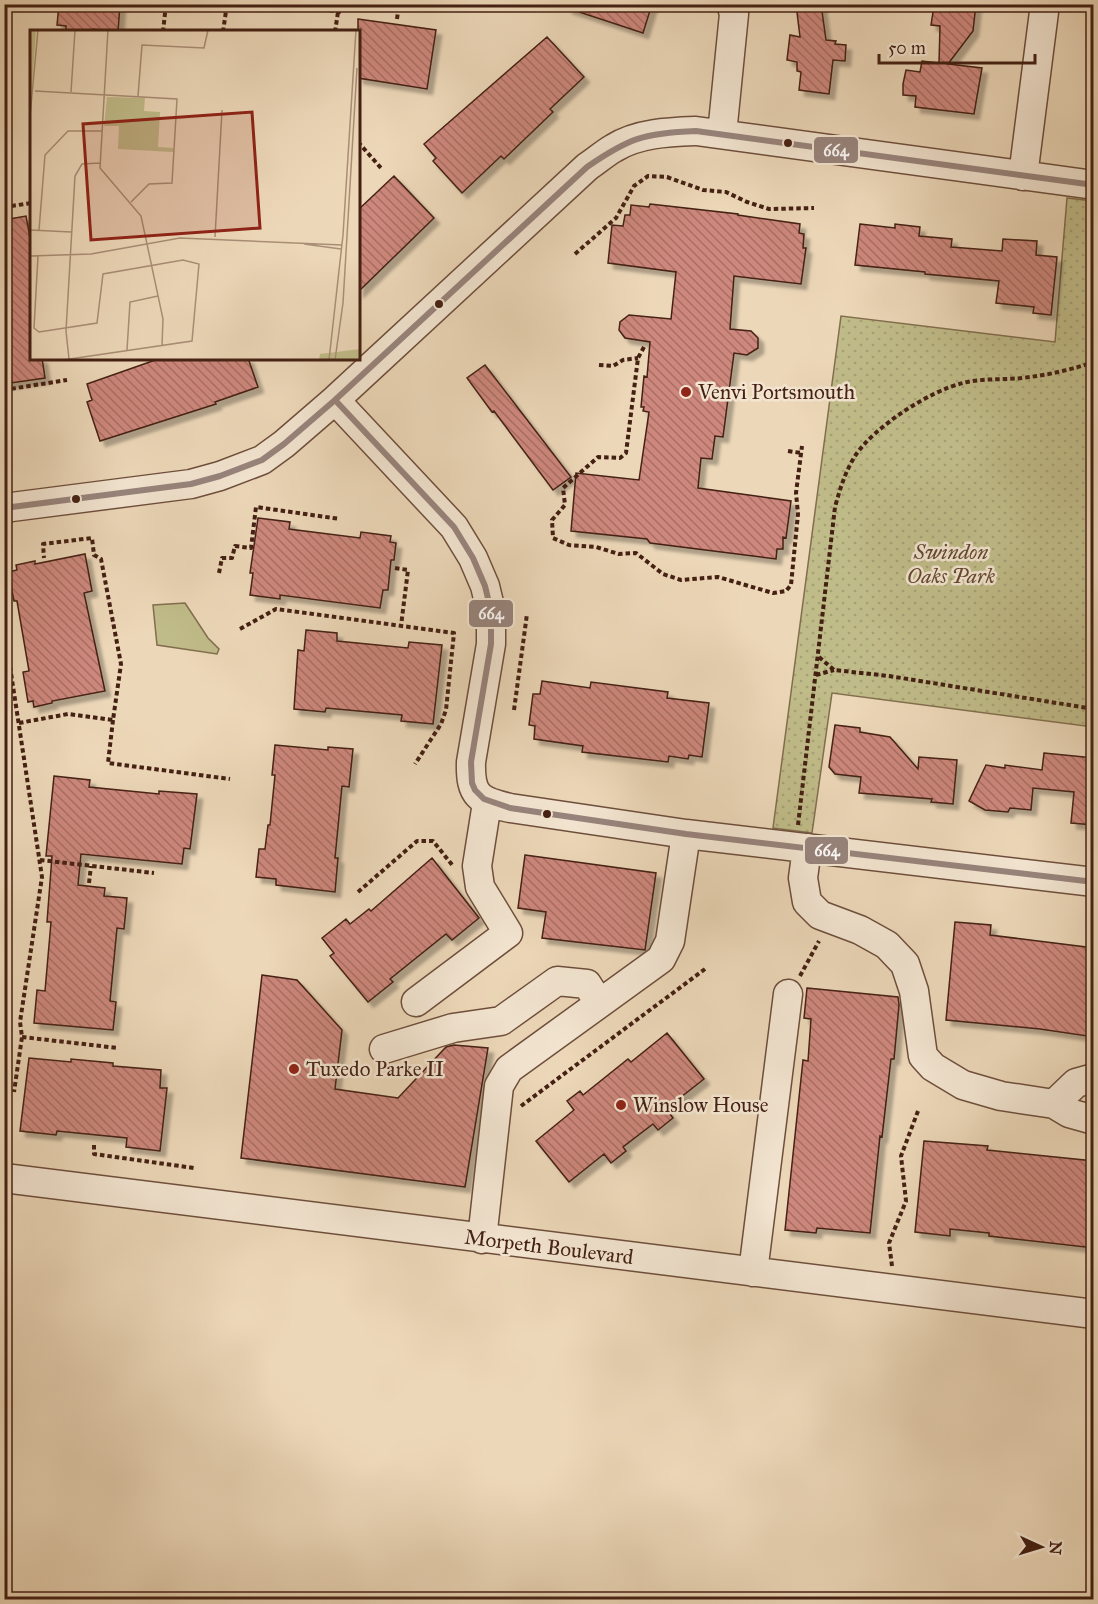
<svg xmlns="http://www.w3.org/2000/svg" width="1098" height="1604" viewBox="0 0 1098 1604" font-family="'IM FELL Great Primer',serif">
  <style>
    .green { fill: #c0bc89; stroke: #826e4e; stroke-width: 1.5 }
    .park { fill: url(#park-dots); stroke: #826e4e; stroke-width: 1.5 }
    .building { fill: url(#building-back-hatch); stroke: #442013; stroke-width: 1.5; filter: url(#shadow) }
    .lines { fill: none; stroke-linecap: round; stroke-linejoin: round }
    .minor-casing { stroke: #6e4e3c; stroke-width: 31 }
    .path { stroke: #442013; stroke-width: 4; stroke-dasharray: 4.5 3; stroke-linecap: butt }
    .minor { stroke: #f3e5d1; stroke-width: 28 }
    .bus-1-casing { stroke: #f3e5d1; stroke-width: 10 }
    .bus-1 { stroke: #98847d; stroke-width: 6 }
    .bus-dot { fill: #442013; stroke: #f3e5d1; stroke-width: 2 }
    .poi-dot { fill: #8f2418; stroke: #f3e5d1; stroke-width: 2 }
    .labels { text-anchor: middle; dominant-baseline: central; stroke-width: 5; stroke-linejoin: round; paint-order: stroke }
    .poi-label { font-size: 21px; fill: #442013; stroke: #f3e5d1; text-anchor: start }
    .park-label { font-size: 21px; font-style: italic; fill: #634730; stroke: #f3e5d1 }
    .street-label { font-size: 21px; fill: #442013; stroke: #f3e5d1 }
    .inset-road { fill: none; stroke: #a98e76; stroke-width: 1.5 }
    .view { fill: #8f2418; fill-opacity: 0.15; stroke: #8f2418; stroke-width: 3 }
    .inset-edge { fill: none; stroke: #442013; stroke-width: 3 }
    .line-badge { stroke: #f3e5d1; stroke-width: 2 }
    .badge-label { font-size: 16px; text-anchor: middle; font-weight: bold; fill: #fff }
  </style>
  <defs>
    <pattern id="park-dots" width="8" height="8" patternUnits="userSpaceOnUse" patternTransform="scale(1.5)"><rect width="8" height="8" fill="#c0bc89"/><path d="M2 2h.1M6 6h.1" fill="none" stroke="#a6a175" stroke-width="1.8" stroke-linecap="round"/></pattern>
    <pattern id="building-back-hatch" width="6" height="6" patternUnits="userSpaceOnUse" patternTransform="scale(1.5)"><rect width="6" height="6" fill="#cd877c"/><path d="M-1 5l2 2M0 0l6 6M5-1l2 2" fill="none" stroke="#a86e64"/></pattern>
    <filter id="shadow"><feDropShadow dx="5.5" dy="5.5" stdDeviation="1.5" flood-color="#0004"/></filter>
  </defs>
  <rect width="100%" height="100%" fill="#ecd7b8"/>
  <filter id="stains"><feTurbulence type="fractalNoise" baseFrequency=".00333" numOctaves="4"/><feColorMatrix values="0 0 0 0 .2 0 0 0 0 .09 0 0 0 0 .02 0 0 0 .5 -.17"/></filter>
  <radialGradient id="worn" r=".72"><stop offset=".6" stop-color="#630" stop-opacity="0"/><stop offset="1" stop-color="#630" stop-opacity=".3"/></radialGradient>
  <!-- green -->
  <path class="green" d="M185 603 208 638 219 649 217 654 157 645 153 605Z"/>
  <!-- park -->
  <path class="park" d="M1067 198 1093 201V727L832 693 812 833 773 828 841 316 1055 342Z"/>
  <!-- building -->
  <path class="building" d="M59 4H120L118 32 93 29 92 32H66V26L57 25Z
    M568 4H652L643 33 567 8Z
    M796 4H821L826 40 836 41 835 44 846 45 845 61 833 60 829 94 799 90 801 72 797 71V62L787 60 790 35 800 37Z
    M937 4H976L973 31 948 64 982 68 974 114 915 107 916 96 903 95V84L906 70 920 72 922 61 939 63 940 26 931 25 934 6Z
    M358 19 436 30 427 89 358 78Z
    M547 37 584 77 550 109 553 112 504 159 501 156 462 193 433 161 436 158 424 144Z
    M394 176 434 218 358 292V210Z
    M650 204 738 214V215L800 224 799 233 804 234 803 248H806L801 284 734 276 730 329 751 331 758 338V348L747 355 734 353 723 437 715 436 712 459 701 458 698 488 791 501 786 538 783 537V549H777L776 559 650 543 647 539 571 531 576 473 639 480 649 412 643 411 644 407H641L644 376 647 377 650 342 625 338 619 330 620 322 629 315 671 319 676 272 608 263 612 225 623 226 625 215H630L631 205 649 207Z
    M26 216 32 248V358H42L45 378 4 384V220Z
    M860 224 895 228V224L920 227 919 236 952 239 951 247 1002 251 1003 239 1037 241 1036 255 1057 257 1051 315 1033 313 1034 307 996 303 999 281 925 274V272L855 265Z
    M161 358H248L258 387 215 402 216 404 100 441 87 402 92 400 87 384Z
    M485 365 571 477 553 490 494 411 492 412 467 378Z
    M258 518 290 522 289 529 360 538 361 532 391 536 390 542 396 543 394 560H391L388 590H383L380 608 280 595V599L250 595 253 573H250Z
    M85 554 92 591 84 593 105 691 52 701V703L34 707 33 701 28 702 23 672 29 671 17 601H14L8 572 17 570 16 565 35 561V564Z
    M306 630 337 633V641L408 648 409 642 442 645 433 724 401 721 402 715 326 708 325 712 294 709 298 650 304 651Z
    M542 681 590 688 591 682 668 692 667 698 709 703 702 757 689 755 688 759 669 756 668 762 582 752 583 746 534 739 535 726 529 725 533 694H540Z
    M835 725 860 728V732L890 737 918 769 919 757 957 760 953 804 931 802 932 799 859 793 861 777 835 774 829 767Z
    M275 745 328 750V747L353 749 349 787 342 786 335 858H338L335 892 276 885V879L256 877 259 849H265L268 825H270L275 775H272Z
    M1044 753 1094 758V825L1071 823 1074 792 1033 788 1031 810 1010 808 1008 812 985 810 969 801 986 765 1005 768V765L1042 770Z
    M54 776 90 780 89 787 159 794V791L197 794 190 849 184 848 182 864 81 854 78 885 105 888 104 896 127 898 124 929 117 928 110 1001 116 1002 113 1030 34 1023 37 990 45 991 51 922H47L52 856H46Z
    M525 855 656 873 645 950 542 938 546 912 518 908Z
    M432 858 479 918 452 940 446 934 390 979 393 982 368 1002 330 956 334 953 322 938 346 919 350 924 369 909 371 911Z
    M955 922 991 925 990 935 1094 948V1037L1040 1029 946 1020Z
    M262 975 297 980 342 1030 335 1089 398 1098 446 1047 454 1045 488 1048 465 1187 241 1158Z
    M807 988 898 997 899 1005 894 1059H891L882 1137 880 1136 870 1233 817 1228 816 1233 785 1230 803 1060 808 1061 811 1019 804 1018Z
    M667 1033 704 1079 666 1109 673 1118 658 1130 653 1124 623 1147 626 1151 611 1163 604 1154 569 1182 536 1141 574 1110 567 1101 580 1091 583 1095 628 1059 631 1062Z
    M29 1058 71 1062V1059L113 1063V1066L161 1070 160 1088H167L160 1151 126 1147 127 1138 57 1131 56 1135 20 1131Z
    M924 1141 988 1146 987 1150 1094 1161V1248L989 1236V1233L950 1229V1236L915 1232Z"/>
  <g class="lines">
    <!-- minor casing -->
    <g class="minor-casing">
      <path id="minor" d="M722 134 734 14 731 4
        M1023 176 1045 4
        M335 400 454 527 473 558 485 586 491 611V644L471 762C470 796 479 801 510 808L686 834 1094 882
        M4 508 191 484 220 476 262 460 284 444 335 400 587 167C596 161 605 153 614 148 638 133 669 132 696 131L1094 185
        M807 848 803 878 807 902 820 915 860 930 887 945 905 964 914 991 923 1056 933 1067 963 1085 1001 1096 1054 1104 1069 1113 1094 1120
        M416 1002 508 933 480 887 477 866 487 803
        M384 1049 453 1028 501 1021 557 981 587 984 599 1003
        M1054 1104 1076 1083 1094 1078
        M4 1178 1094 1314
        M482 1239 499 1086 509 1069 661 959 670 941 686 834
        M753 1272 788 994"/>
    </g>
    <!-- path -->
    <path class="path" d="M277 4 344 12V4
      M397 19 399 4
      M163 32 166 4
      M223 32 227 4
      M335 32 338 12
      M358 142 381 168
      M4 207 32 203
      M575 254 616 218 634 186 648 176 667 177 703 190 726 192 747 202 769 209 814 208
      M644 347 638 358 626 453 620 458 598 457 563 488 565 505 552 520 553 538 569 545 596 547 619 554 636 553 663 574 681 580 718 577 773 593 786 591 791 585 798 514 796 493 802 446
      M599 365 613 366 623 360 638 358
      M4 390 67 380
      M788 451 801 453
      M395 568 408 570 401 626
      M219 573 222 558H232L235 546 251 548 256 507 340 519
      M6 622 9 638V660L42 877 20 1022 22 1037 14 1092
      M240 629 276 609 454 633 446 710 441 724 415 764
      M819 657 834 670 889 676 1094 709
      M816 675 834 670
      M514 710 527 614
      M113 720 108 763 230 779
      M19 723 68 714 113 720 121 664 101 559 94 555 92 538 43 544 44 558
      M798 825 835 507C840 489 845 472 855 456 874 427 929 391 963 383 982 378 1003 380 1022 378 1048 375 1070 370 1094 362
      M40 860 154 873
      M89 883 91 866
      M358 892 417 841H433L453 866
      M800 976 819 941
      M22 1037 118 1048
      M521 1106 705 969
      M94 1145V1154L194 1168
      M892 1266 889 1243 906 1201 901 1156 918 1111"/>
    <!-- minor -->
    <use href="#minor" class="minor"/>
    <!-- bus-1 casing -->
    <g class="bus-1-casing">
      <path id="bus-1" d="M335 400 454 527 473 558 485 586 491 611V644L471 762 472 783 475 790 484 799 510 808 686 834 1094 882
        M4 508 191 484 220 476 262 460 284 444 335 400 587 167C629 138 644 133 696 131L1094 185"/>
    </g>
    <!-- bus-1 -->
    <use href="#bus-1" class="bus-1"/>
  </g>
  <!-- markers -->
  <g class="bus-dot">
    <circle cx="788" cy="143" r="5"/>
    <circle cx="439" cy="304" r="5"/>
    <circle cx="76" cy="499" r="5"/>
    <circle cx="547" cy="814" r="5"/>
  </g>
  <g class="poi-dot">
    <circle cx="686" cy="392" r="6"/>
    <circle cx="294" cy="1069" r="6"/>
    <circle cx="621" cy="1105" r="6"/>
  </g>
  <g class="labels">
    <!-- poi labels -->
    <g class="poi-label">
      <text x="698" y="392">Venvi Portsmouth</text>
      <text x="306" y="1069">Tuxedo Parke II</text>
      <text x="633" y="1105">Winslow House</text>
    </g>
    <!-- park labels -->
    <g class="park-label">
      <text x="951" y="552">Swindon<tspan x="951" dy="24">Oaks Park</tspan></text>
    </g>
    <!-- street labels -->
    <g class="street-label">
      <text transform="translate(549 1247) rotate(7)">Morpeth Boulevard</text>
    </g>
  </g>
  <!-- overview -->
  <g transform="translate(30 30)">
    <rect width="330" height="330" fill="#ecd7b8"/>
    <path d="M330 319V330H289L290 324Z" fill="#c0bc89"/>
    <path d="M0 0H6L0 82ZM77 67 115 68 114 81 130 82 128 117 143 118V122L88 119 89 96H74Z" fill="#c0bc89"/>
    <path class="inset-road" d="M78 0 70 138 111 186 133 289 132 316M5 61 147 69 142 153 119 154 101 172M41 62 45 0M108 66 112 15 174 18 178 0M0 86 8 0M0 200 41 202M9 200 15 125 38 101H72M185 207 192 80M274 214 311 219M0 226 61 224 150 208 312 215M8 226 4 298 9 302 67 293 73 244 153 230 169 234 162 311 33 330M97 320 100 272 128 266M39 329 36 301 45 146 52 134 70 133M299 330 313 205 326 0M305 330 313 273 327 38"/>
    <path class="view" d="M222 82 230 198 61 210 53 94Z"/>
    <rect width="330" height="330" class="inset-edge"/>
  </g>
  <g class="line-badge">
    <rect x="813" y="136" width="46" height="28" rx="6" fill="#98847d"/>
    <rect x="468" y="599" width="46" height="29" rx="6" fill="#98847d"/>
    <rect x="804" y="836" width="45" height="29" rx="6" fill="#98847d"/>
  </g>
  <g class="badge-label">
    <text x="836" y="156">664</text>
    <text x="491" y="619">664</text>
    <text x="827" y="856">664</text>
  </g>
  <!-- margin -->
  <rect width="1098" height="1604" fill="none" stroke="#ecd7b8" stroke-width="24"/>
  <rect x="6" y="6" width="1086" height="1592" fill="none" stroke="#442013" stroke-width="3"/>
  <rect x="12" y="12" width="1074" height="1580" fill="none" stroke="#442013" stroke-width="1.5"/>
  <!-- north arrow -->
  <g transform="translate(1041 1547) rotate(94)" stroke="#f3e5d1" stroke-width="4.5" paint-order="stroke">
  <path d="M0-4.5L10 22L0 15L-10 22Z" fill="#442013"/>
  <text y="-9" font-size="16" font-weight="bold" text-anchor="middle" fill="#442013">N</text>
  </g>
  <!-- scale -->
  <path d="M879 54v9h156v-9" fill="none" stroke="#442013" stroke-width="3"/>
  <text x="888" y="54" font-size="18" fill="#442013" stroke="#f3e5d1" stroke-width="4.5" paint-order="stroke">50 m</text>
  <rect width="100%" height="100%" filter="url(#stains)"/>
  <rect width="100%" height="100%" fill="url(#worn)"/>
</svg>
